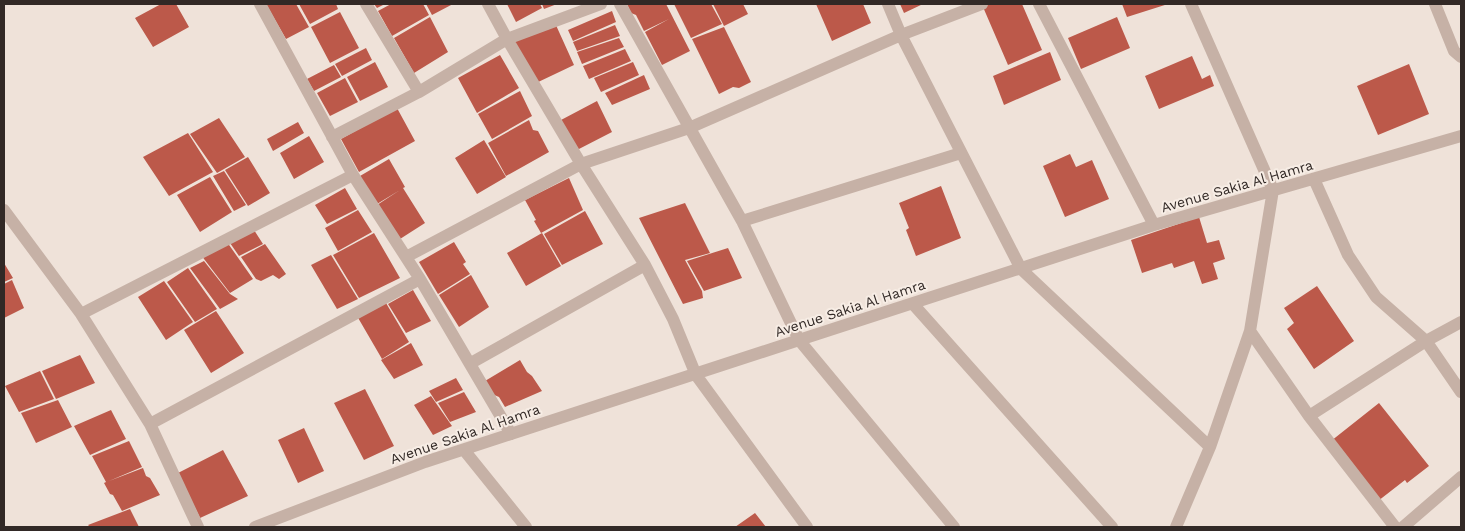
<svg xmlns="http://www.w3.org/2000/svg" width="1465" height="531" viewBox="0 0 1465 531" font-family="'Work Sans',sans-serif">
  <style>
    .building { fill: #bc594a }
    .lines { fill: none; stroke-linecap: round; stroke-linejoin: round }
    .service { stroke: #c6b1a6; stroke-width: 12 }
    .minor { stroke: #c6b1a6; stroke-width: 12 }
    .labels { text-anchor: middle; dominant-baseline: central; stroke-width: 4; stroke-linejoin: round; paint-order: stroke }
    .street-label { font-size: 14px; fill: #322926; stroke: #f7ede5 }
  </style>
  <rect width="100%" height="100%" fill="#efe2d9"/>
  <!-- building -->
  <path class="building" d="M161 4H176L189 27 153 47 135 18Z
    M266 4H296L309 27 286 39Z
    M299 4H336L338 9 310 24Z
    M374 4H385L377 8Z
    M391 4H423L429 15 392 36 378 11Z
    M426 4H453L432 15Z
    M507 4H540L542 8 516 22Z
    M542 4H557L544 9Z
    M627 4H666L690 51 662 65 645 32 669 19 644 31 636 15 631 13Z
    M674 4H711L722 24 691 38Z
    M713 4H743L748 14 724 26Z
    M816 4H863L871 23 832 41Z
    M900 4H923L904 13Z
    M990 4H1022L1042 50 1008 65 983 7Z
    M1122 4H1168L1127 17Z
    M612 11 616 22 573 41 568 30Z
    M340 12 359 48 330 63 311 27Z
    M430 17 448 52 414 73 394 38Z
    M1117 17 1130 48 1081 69 1068 38Z
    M555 23 574 65 534 84 514 42Z
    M615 25 620 36 577 51 573 42Z
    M724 27 751 82 739 88 733 87 719 94 692 39Z
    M619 38 624 47 582 64 577 52Z
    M366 48 372 60 342 76 335 64Z
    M625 49 631 61 589 79 583 66Z
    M1050 52 1061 80 1004 105 993 76Z
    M500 55 519 88 477 113 458 78Z
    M1192 56 1202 79 1210 75 1214 86 1159 109 1145 76Z
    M375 62 388 87 360 101 347 77Z
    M633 62 639 75 601 92 594 78Z
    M1409 64 1429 114 1378 135 1357 86Z
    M334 65 341 77 314 91 307 79Z
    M644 75 650 89 612 105 605 93Z
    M345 78 358 102 330 116 317 93Z
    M520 91 532 116 492 139 478 114Z
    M597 101 612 132 577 150 561 120Z
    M397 108 415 141 359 172 341 139Z
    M219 118 245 157 217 173 190 134Z
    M529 120 533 130 538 131 549 152 506 176 488 143Z
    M298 122 304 133 273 151 267 139Z
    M188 133 213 172 169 196 143 157Z
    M309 136 324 162 294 179 280 153Z
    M484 140 506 177 477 194 455 158Z
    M1070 154 1076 167 1092 160 1109 199 1065 217 1043 166Z
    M248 157 270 193 248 206 225 170Z
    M389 159 405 187 403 188 425 223 400 239 377 205 400 190 377 204 360 176Z
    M224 171 246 205 234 211 213 176Z
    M210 177 232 212 200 232 177 195Z
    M569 178 583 210 541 233 534 221 536 220 525 200Z
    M941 186 961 238 916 256 906 230 909 228 899 203Z
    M345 188 357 209 327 224 315 205Z
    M685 203 710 253 685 260 702 291 703 298 683 304 639 218Z
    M358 210 372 232 338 251 325 228Z
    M585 211 603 244 562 265 544 234Z
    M1199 217 1207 243 1219 240 1225 259 1213 263 1218 279 1202 284 1194 261 1174 268 1172 263 1142 273 1131 240Z
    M254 230 263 244 239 256 230 243Z
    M374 233 400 278 359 298 333 255Z
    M542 233 561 266 526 286 507 253Z
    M227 242 253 279 230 293 201 255Z
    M454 242 466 262 463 264 470 274 438 294 419 262Z
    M265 244 286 274 279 279 273 275 261 281 256 279 241 257Z
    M728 248 742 278 704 291 687 261Z
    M331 255 358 299 337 309 311 265Z
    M204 261 230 294 238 299 220 309 190 268Z
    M4 263 13 278 4 282Z
    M188 268 217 309 195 322 167 282Z
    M471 275 489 307 459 327 439 295Z
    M12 280 24 308 4 318V284Z
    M164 281 193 322 166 340 138 297Z
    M1317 286 1354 341 1314 369 1287 329 1294 323 1284 308Z
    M413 290 431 321 406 333 388 304Z
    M386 303 409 342 382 359 357 316Z
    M216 311 244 353 211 373 184 330Z
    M411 343 423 365 394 379 381 360Z
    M80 355 95 383 56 399 42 371Z
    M520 360 527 372 532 376 542 391 505 407 499 397 492 394 485 381Z
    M40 371 54 399 19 412 5 386Z
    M456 378 463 390 436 402 429 391Z
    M365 389 394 446 364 460 334 403Z
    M464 392 476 412 450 422 438 403Z
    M431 396 452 426 433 435 414 405Z
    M58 400 72 427 36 443 21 413Z
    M1379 403 1429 466 1407 483 1405 480 1378 501 1331 441Z
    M111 410 126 439 90 455 74 426Z
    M304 428 324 471 298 483 278 440Z
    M129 441 142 467 109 481 143 468 146 476 150 478 160 495 122 511 113 495 110 494 104 483 106 482 92 456Z
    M223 450 248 496 200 518 178 473Z
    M130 509 139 527H90L88 525Z
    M755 513 766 527H735Z"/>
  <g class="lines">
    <!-- service -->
    <path class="service" d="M1435 4 1454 51 1461 57"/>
    <!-- minor -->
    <path class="minor" d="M260 4 353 175 420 279 511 434
      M366 4 419 92
      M488 4 507 39 581 164 645 265 673 319 696 375 807 527
      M620 4 742 221 799 340 954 527
      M888 4 901 35 1021 269 1210 447
      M1039 4 1154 225
      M1191 4 1273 190 1250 331 1309 416 1395 527
      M332 137 419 92 507 39 601 4
      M1314 179 1348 255 1376 297 1426 341 1461 392
      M4 210 81 314 150 424 198 527
      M742 221 961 153
      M406 257 581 164 689 128 901 35 982 4
      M913 304 1112 527
      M81 314 353 175
      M471 363 645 265
      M1309 416 1426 341 1461 322
      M150 424 420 279
      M464 450 526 527
      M255 527 425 462 799 340 1154 225 1461 136
      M1176 527 1210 447 1250 331
      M1403 527 1461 477"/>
  </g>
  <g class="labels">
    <!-- street labels -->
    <g class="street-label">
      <text transform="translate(1237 186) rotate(-16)">Avenue Sakia Al Hamra</text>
      <text transform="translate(850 308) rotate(-18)">Avenue Sakia Al Hamra</text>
      <text transform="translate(465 434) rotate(-19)">Avenue Sakia Al Hamra</text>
    </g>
  </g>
  <!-- border -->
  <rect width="1465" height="531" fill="none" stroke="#322926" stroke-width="10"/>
</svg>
